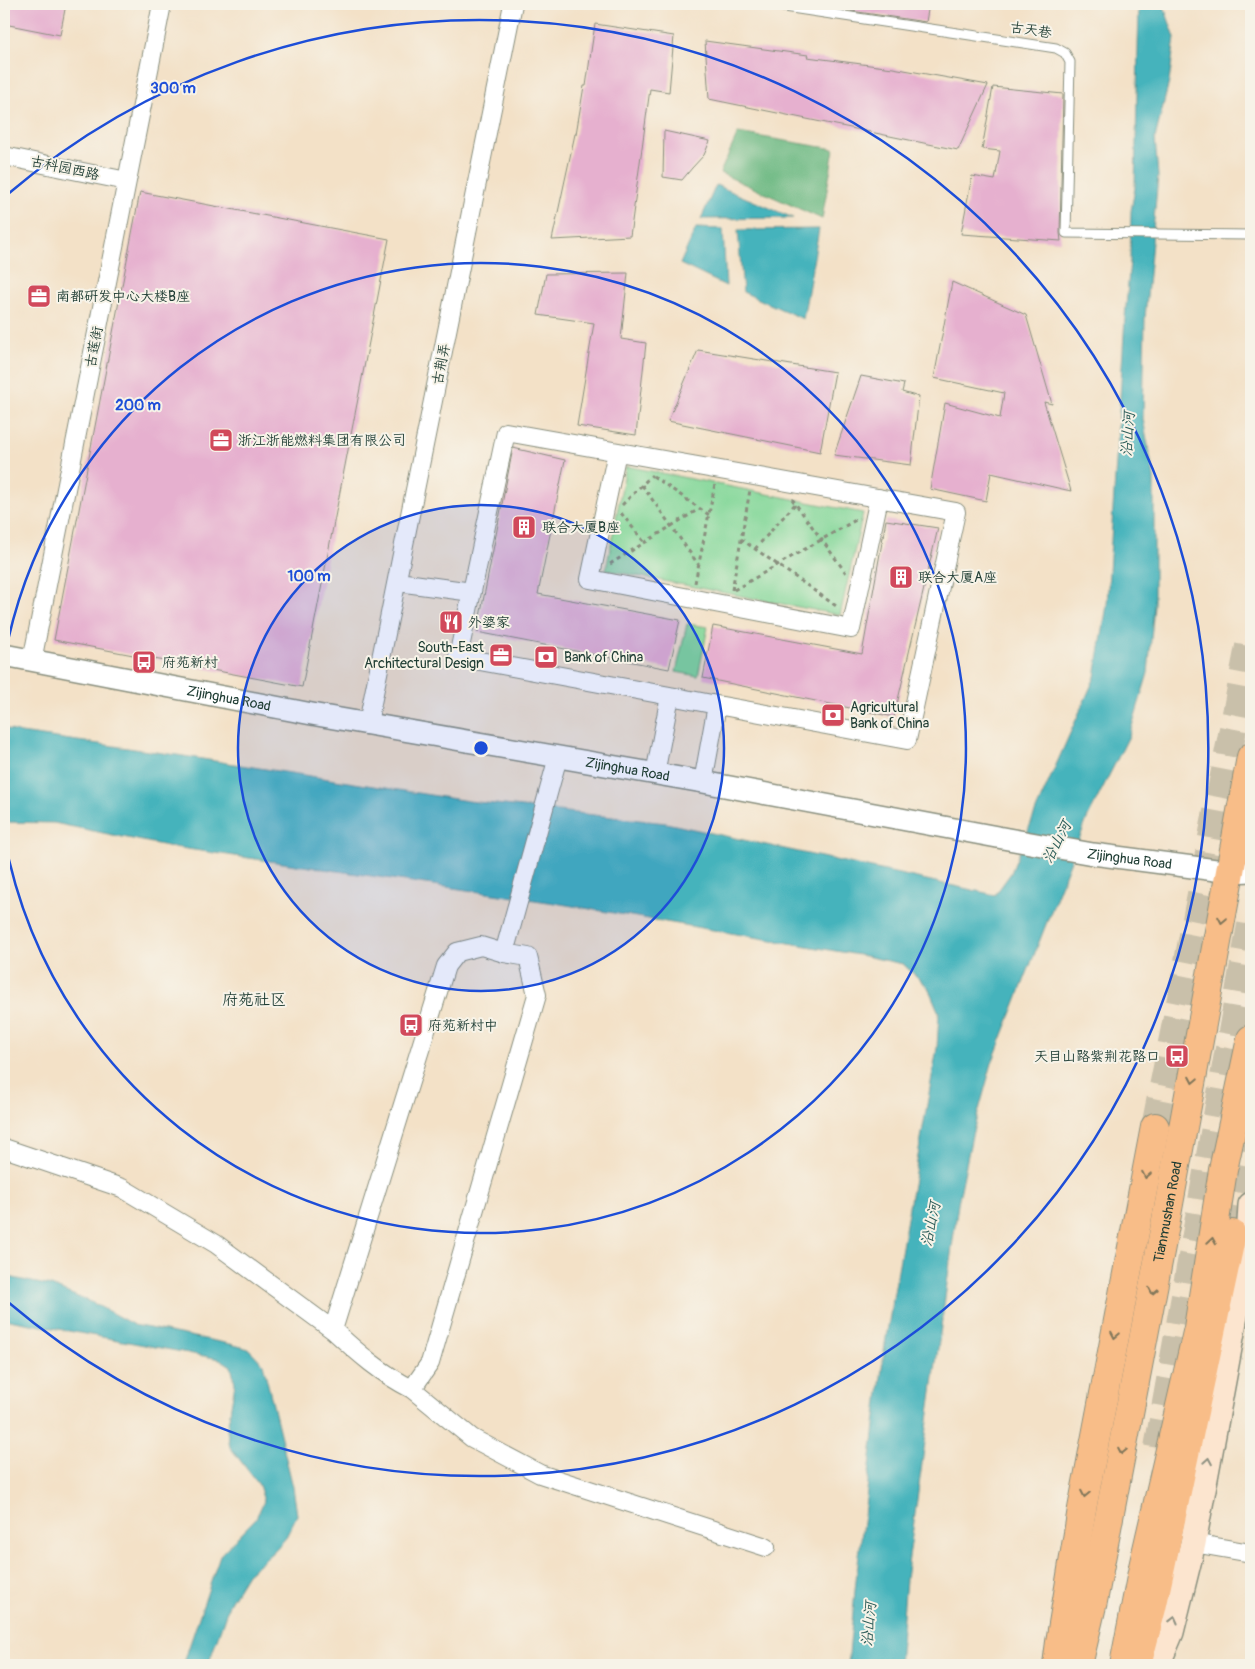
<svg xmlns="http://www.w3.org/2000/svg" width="1255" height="1669" viewBox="0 0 1255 1669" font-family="Pangolin,'LXGW WenKai TC',sans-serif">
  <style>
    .green { fill: #83d799; stroke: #518a66 }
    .forest { fill: #6ab881; stroke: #447a5a }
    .water { fill: #44b3bc; stroke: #327878 }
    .building { fill: #e6b0cf }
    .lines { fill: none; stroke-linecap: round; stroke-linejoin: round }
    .trunk-tunnel { stroke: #c9c0aa; stroke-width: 28; stroke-dasharray: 28 14; stroke-linecap: butt }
    .service-casing { stroke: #898f7e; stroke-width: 11 }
    .minor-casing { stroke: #898f7e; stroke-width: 20 }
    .tertiary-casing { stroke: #898f7e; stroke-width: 24 }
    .secondary-casing { stroke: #898f7e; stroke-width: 28 }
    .primary-casing { stroke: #898f7e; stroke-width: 30 }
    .trunk-casing { stroke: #898f7e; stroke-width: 30 }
    .path { stroke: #898f7e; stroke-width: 3; stroke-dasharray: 4 4; stroke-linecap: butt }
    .service { stroke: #fff; stroke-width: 9 }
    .minor { stroke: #fff; stroke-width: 18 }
    .tertiary { stroke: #fff; stroke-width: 21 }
    .secondary { stroke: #fce5cf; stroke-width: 25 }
    .primary { stroke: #f8bd88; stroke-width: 28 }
    .trunk { stroke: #f8bd88; stroke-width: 28 }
    .oneway { stroke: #81775a }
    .oneway2 { stroke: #8e9182 }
    .ring { fill: none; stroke: #1d4ed8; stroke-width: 2.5 }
    .labels { text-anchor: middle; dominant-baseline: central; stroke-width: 4; stroke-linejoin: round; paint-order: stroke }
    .street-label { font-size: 14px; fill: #1f3d34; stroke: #f7f3e8 }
    .poi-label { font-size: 14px; fill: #1f3d34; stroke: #f7f3e8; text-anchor: start }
    .water-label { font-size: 15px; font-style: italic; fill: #285a56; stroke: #f7f3e8 }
    .quarter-label { font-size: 16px; fill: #1f3d34; stroke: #f7f3e8 }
    .centre { fill: #1d4ed8; stroke: #f7f3e8; stroke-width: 2.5 }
    .ring-label { font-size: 15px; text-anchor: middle; font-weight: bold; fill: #1d4ed8; stroke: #f7f3e8; stroke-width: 4; stroke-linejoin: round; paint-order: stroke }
  </style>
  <rect width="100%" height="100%" fill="#f7f3e8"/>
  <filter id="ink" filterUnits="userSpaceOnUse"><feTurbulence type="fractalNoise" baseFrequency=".02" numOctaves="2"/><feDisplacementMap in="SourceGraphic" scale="10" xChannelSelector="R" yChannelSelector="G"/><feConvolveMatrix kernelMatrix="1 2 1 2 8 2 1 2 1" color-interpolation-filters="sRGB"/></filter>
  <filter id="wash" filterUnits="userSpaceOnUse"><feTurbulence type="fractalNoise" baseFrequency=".0096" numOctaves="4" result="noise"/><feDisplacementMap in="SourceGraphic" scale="20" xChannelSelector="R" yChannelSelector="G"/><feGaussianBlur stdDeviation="1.12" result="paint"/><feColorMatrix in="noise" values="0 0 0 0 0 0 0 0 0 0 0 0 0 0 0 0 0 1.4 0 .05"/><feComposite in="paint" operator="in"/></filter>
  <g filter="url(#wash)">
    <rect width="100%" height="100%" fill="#f3e1c7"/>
    <!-- green -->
    <path class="green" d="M626 466 863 513 840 615 606 570Z
      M687 624 708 627 698 676 676 672Z"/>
    <!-- forest -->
    <path class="forest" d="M738 133 834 149 822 219 720 173Z"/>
    <!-- water -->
    <path class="water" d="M1139 4H1163L1175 38 1169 82 1155 138 1158 176 1145 318 1143 419 1154 477V605L1148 673 1129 736 1087 819 992 1063 972 1135 958 1204 906 1579 899 1665H848L856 1580 885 1344 937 1048 939 1013 928 987 903 964 865 956 555 903 167 846 54 823 4 822V728L21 733 177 755 468 801 666 823 995 895 1011 873 1037 808 1095 677 1107 605 1125 318 1130 261 1131 211 1135 188Z
      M716 185 793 218 701 219Z
      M696 228 723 229 726 286 680 264Z
      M819 229 803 319 743 292 738 230Z
      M4 1276 51 1286 95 1304 134 1325 230 1344 249 1349 263 1364 293 1487 297 1515 285 1539 273 1552 247 1574 230 1602 208 1665H183L220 1555 256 1518 264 1501 259 1485 230 1447 227 1430 235 1383 231 1366 220 1359 4 1319Z"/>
    <g id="blocks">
      <!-- building -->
      <path class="building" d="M4 4H66L60 35 4 24Z
        M852 4H929L926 22 851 11Z
        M595 24 674 36 669 92 650 89 630 236 552 240 575 134H576L584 86H586Z
        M705 41 808 55 807 57 893 68 988 85 958 150 709 99Z
        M993 87 1063 94 1060 233 1061 241 961 234 972 176 995 180 1000 151 982 149Z
        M664 131 710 141 704 155 692 168 682 180 663 177Z
        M140 192 389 239 302 687 54 640Z
        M628 273 621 339 646 343 636 435 577 426 594 323 538 315 546 274Z
        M952 282 1026 315 1052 404 1044 402 1071 491 991 473 986 501 930 489 945 403 1000 418 1004 393 934 378Z
        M698 350 835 372 820 452 668 421Z
        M861 376 904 384 902 392 919 397 911 465 834 455Z
        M513 448 565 460 538 594 680 620 669 669 477 632Z
        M886 520 938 528 894 717 703 678 713 626 862 654Z"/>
    </g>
  </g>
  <g filter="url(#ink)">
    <use href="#blocks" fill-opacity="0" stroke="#898f7e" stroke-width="1"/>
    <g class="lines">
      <!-- trunk-tunnel -->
      <path class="trunk-tunnel" d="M1155 1127 1180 1003 1251 636
        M1232 1234 1251 1127
        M1158 1448 1251 925"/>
      <!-- service casing -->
      <g class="service-casing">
        <path id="service" d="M765 4 1056 48 1065 53 1070 62 1066 233 1251 235"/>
      </g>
      <!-- minor casing -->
      <g class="minor-casing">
        <path id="minor" d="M4 156 127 181
          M617 452 590 579 851 629 879 498
          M398 582 472 592
          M32 661 162 4
          M670 696 717 705
          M368 723 513 4
          M655 774 670 696 458 657 506 432 956 512 907 740 717 705 703 782
          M481 946 504 953 528 957 537 995 430 1363 412 1389C382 1374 358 1353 333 1330L446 966 457 952Z
          M504 953 558 757
          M4 1148 122 1188 216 1244 333 1330
          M412 1389 472 1438 540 1474 766 1547
          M1193 1543 1251 1553"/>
      </g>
      <!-- tertiary casing -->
      <g class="tertiary-casing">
        <g id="tertiary">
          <path id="s1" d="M4 655 317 715 703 782 1008 839 1093 854 1231 872 1251 871"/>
        </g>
      </g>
      <!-- secondary casing -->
      <g class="secondary-casing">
        <path id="secondary" d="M1157 1665 1171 1632 1193 1543 1249 1240 1251 1205"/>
      </g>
      <!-- primary casing -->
      <g class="primary-casing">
        <g id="primary">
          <path id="s2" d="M1078 1665 1093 1601 1166 1220 1251 757"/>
          <path d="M1124 1665 1143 1567 1198 1328 1223 1170 1251 1039"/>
        </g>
      </g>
      <!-- trunk casing -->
      <g class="trunk-casing">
        <path id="trunk" d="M1057 1665 1060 1642 1082 1509 1155 1127
          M1137 1665 1152 1608 1232 1234"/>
      </g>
      <!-- path -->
      <path class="path" d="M653 476 709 515
        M642 485 698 564
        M792 499 846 573
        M622 505 652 475
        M621 513 645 543
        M741 539 839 608
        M755 549 795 504
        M610 564 699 509
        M695 583 715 484
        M732 590 750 490
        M734 590 859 518"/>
      <!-- service -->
      <use href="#service" class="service"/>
      <!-- minor -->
      <use href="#minor" class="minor"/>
      <!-- tertiary -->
      <use href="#tertiary" class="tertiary"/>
      <!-- secondary -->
      <use href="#secondary" class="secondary"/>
      <!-- primary -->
      <use href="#primary" class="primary"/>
      <!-- trunk -->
      <use href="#trunk" class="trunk"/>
    </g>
    <!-- one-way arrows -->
    <defs><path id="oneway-chevron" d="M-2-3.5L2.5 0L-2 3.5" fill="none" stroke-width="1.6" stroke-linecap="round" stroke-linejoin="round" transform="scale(1.25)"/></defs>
    <g class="oneway">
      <use href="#oneway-chevron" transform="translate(1222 920) rotate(101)"/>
      <use href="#oneway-chevron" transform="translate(1193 1080) rotate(101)"/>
      <use href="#oneway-chevron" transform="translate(1146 1175) rotate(101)"/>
      <use href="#oneway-chevron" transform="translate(1212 1241) rotate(-81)"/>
      <use href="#oneway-chevron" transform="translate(1153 1291) rotate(101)"/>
      <use href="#oneway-chevron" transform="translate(1115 1335) rotate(101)"/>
      <use href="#oneway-chevron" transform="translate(1122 1451) rotate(101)"/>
      <use href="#oneway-chevron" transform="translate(1085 1494) rotate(101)"/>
    </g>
    <g class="oneway2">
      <use href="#oneway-chevron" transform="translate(1208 1461) rotate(-80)"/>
      <use href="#oneway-chevron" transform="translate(1174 1620) rotate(-76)"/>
    </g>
  </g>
  <!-- distance rings -->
  <circle cx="481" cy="748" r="243" fill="#1d4ed8" fill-opacity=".12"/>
  <g class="ring">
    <circle cx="481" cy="748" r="243"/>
    <path d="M4 660A485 485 0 1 1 4 836"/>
    <path d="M8 194A728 728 0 1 1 8 1302"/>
  </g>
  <!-- icons -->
  <defs>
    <g id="office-square" transform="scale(1.25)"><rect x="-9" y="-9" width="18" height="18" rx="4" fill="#d1495b" stroke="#f7f3e8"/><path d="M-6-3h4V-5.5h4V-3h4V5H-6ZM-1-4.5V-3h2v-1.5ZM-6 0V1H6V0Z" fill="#fff"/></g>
    <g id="building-square" transform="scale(1.25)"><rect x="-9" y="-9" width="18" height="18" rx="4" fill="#d1495b" stroke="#f7f3e8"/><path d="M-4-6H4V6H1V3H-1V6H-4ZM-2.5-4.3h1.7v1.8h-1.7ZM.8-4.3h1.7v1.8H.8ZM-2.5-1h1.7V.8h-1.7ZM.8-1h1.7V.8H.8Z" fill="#fff"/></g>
    <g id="restaurant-square" transform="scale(1.25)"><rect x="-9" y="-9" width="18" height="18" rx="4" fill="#d1495b" stroke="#f7f3e8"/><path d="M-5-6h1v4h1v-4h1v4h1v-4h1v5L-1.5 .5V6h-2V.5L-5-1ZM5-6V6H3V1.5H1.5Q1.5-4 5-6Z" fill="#fff"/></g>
    <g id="bank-square" transform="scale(1.25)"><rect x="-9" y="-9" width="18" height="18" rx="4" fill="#d1495b" stroke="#f7f3e8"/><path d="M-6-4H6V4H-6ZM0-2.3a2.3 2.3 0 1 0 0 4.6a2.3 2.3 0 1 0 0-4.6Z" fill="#fff"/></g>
    <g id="bus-square" transform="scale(1.25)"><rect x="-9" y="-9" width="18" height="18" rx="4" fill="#d1495b" stroke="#f7f3e8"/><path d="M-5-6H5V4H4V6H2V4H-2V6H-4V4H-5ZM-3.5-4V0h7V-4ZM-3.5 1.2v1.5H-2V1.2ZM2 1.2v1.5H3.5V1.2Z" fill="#fff"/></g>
  </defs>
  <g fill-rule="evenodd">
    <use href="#office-square" x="39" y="296"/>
    <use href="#office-square" x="221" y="440"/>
    <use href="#building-square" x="524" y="527"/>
    <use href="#building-square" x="901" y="577"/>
    <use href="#restaurant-square" x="451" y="622"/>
    <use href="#office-square" x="501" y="655"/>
    <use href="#bank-square" x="546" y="657"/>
    <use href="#bus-square" x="144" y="662"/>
    <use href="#bank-square" x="833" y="715"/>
    <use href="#bus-square" x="411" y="1025"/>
    <use href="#bus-square" x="1177" y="1056"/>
  </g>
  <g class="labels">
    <!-- street labels -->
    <g class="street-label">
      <text transform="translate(1031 30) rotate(9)">古天巷</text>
      <text transform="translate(65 168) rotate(12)">古科园西路</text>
      <text transform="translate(94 347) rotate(-79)">古莲街</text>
      <text transform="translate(441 364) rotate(-79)">古荆弄</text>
      <text stroke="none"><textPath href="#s1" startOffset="229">Zijinghua Road</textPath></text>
      <text stroke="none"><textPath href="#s1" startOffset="634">Zijinghua Road</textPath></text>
      <text stroke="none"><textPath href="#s1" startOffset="1144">Zijinghua Road</textPath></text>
      <text stroke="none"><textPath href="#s2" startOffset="462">Tianmushan Road</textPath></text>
    </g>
    <!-- poi labels -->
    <g class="poi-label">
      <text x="56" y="296">南都研发中心大楼B座</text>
      <text x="238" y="440">浙江浙能燃料集团有限公司</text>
      <text x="542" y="527">联合大厦B座</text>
      <text x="918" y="577">联合大厦A座</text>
      <text x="468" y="622">外婆家</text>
      <text x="484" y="647" text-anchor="end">South-East<tspan x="484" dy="16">Architectural Design</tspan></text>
      <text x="564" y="657">Bank of China</text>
      <text x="162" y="662">府苑新村</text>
      <text x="850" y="707">Agricultural<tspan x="850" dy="16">Bank of China</tspan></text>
      <text x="428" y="1025">府苑新村中</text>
      <text x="1160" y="1056" text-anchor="end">天目山路紫荆花路口</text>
    </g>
    <!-- water labels -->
    <g class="water-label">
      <text transform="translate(1128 434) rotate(-86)">沿山河</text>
      <text transform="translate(1057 842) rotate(-62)">沿山河</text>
      <text transform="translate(931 1224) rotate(-78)">沿山河</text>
      <text transform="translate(869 1624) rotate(-85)">沿山河</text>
    </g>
    <!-- quarter labels -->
    <g class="quarter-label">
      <text x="254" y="1000">府苑社区</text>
    </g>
  </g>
  <circle cx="481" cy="748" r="8" class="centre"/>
  <g class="ring-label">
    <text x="173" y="93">300 m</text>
    <text x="138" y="410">200 m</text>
    <text x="309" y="581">100 m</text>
  </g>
  <!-- margin -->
  <rect width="1255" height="1669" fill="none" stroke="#f7f3e8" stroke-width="20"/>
</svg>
